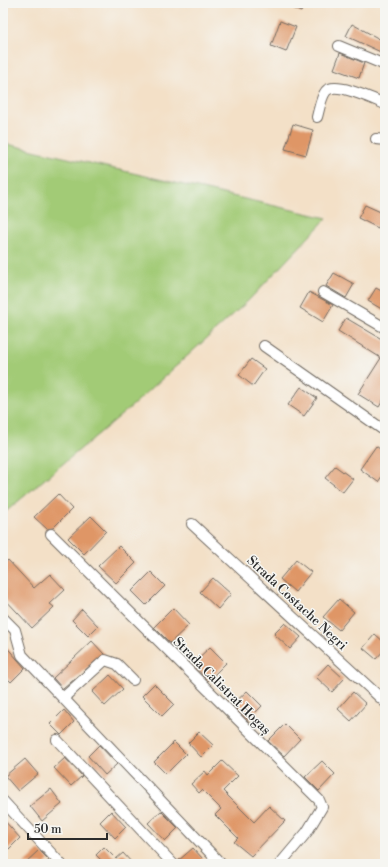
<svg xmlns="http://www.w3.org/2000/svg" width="388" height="867" viewBox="0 0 388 867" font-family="'Libre Bodoni',serif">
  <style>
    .green { fill: #a2cb76; stroke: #667b50 }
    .building { fill: #df9666 }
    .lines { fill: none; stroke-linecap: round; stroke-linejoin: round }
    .street-casing { stroke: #716a62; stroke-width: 12 }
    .street { stroke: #fff; stroke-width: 10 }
    .labels { text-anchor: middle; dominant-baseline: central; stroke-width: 3; stroke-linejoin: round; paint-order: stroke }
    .street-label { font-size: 13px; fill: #2b2b2b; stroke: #f6f6f2 }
  </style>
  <rect width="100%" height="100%" fill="#f6f6f2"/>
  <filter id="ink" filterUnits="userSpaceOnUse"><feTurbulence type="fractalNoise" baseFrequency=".025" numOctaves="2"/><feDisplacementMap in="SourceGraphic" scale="8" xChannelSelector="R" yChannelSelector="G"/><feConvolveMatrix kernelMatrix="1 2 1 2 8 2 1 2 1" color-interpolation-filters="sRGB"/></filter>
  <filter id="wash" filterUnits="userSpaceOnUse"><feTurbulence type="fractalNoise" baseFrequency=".012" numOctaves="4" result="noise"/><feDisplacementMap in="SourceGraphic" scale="16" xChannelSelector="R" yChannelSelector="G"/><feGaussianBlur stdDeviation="0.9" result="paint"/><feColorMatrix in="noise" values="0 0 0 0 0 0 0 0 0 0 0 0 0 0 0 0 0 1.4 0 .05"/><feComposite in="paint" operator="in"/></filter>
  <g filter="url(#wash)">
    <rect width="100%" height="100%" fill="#f3e0c7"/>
    <!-- green -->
    <path class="green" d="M3 143 327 218 248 301 132 406 3 514Z"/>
    <g id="blocks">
      <!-- building -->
      <path class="building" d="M280 3H305L301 12Z
        M280 21 296 27 286 52 271 46Z
        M352 24 385 42V54L346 36Z
        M340 53 364 63 359 78 334 69Z
        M293 124 313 130 306 155 285 149Z
        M365 205 385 214 378 228 358 218Z
        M334 273 354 284 346 298 326 286Z
        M376 288 385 293V311L368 301Z
        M309 292 333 305 323 322 300 308Z
        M346 318 385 341V397L379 407 358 394 381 358 338 331Z
        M251 359 265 369 253 386 239 375Z
        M301 387 317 398 304 416 288 405Z
        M376 446 385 453V472L378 482 360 469Z
        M335 466 353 479 343 492 325 478Z
        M58 494 72 509 53 528 47 529 34 517Z
        M91 516 106 531 84 554 68 538Z
        M119 546 136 563 116 583 98 566Z
        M8 560 34 588 50 574 65 590 50 604 54 607 32 628 3 597V565Z
        M296 560 311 572 295 592 280 579Z
        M151 572 165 586 146 605 132 591Z
        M213 578 231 594 218 609 200 592Z
        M339 599 354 612 339 630 323 617Z
        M173 608 189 625 170 643 154 627Z
        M82 609 98 626 88 636 72 620Z
        M285 623 301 637 290 649 274 634Z
        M375 634 385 643V649L376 659 363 648Z
        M92 641 104 654 63 689 53 678Z
        M3 643 25 668 11 682 3 674Z
        M210 647 226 663 208 681 192 664Z
        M328 664 344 679 332 692 316 677Z
        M110 675 123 689 105 706 92 692Z
        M154 684 174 704 162 716 142 696Z
        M247 691 262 706 248 720 232 705Z
        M353 692 366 704 351 721 338 709Z
        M64 710 74 722 61 735 50 724Z
        M285 724 300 739 284 756 268 741Z
        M199 732 213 745 201 757 188 743Z
        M174 742 186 754 166 774 154 762Z
        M99 745 117 764 105 775 88 756Z
        M65 758 82 776 71 786 54 768Z
        M25 759 38 774 18 791 5 776Z
        M222 761 238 776 223 791 254 822 269 806 285 821 251 856 234 842 238 838 215 815 221 809 202 790 199 793 191 784 205 771 208 775Z
        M322 761 335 774 319 791 305 777Z
        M51 789 62 804 42 821 30 806Z
        M111 811 126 827 115 838 100 822Z
        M161 811 178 828 165 841 148 823Z
        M3 819 20 838 9 849 3 843Z
        M104 847 116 859 123 853 133 864H105L96 855Z
        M193 848 203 859 198 864H179L178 861Z
        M39 850 49 860 45 864H24Z"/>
    </g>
  </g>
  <g filter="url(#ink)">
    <use href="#blocks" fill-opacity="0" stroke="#716a62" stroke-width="1"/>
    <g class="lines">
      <!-- street casing -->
      <g class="street-casing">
        <path id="street" d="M339 46 385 65
          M317 117C319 110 321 97 326 91 335 81 373 99 385 104
          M376 139 385 140
          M323 292 385 328
          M264 346 385 431
          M192 524 385 702
          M51 534 319 800 322 807 307 832 280 864
          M3 618 15 630 22 655 221 864
          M63 698 105 660 117 664 133 680
          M57 740 173 864
          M3 801 61 864"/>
      </g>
      <!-- street -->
      <use href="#street" class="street"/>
    </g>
  </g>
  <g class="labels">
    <!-- street labels -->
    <g class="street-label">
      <text transform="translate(297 603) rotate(43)">Strada Costache Negri</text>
      <text transform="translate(222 686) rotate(45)">Strada Calistrat Hogaș</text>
    </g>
  </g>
  <!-- margin -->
  <rect width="388" height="867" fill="none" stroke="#f6f6f2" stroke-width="16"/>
  <!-- scale -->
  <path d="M28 833v6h79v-6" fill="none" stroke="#2b2b2b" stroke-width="2"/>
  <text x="34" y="833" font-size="12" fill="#2b2b2b" stroke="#f6f6f2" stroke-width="3" paint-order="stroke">50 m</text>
</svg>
